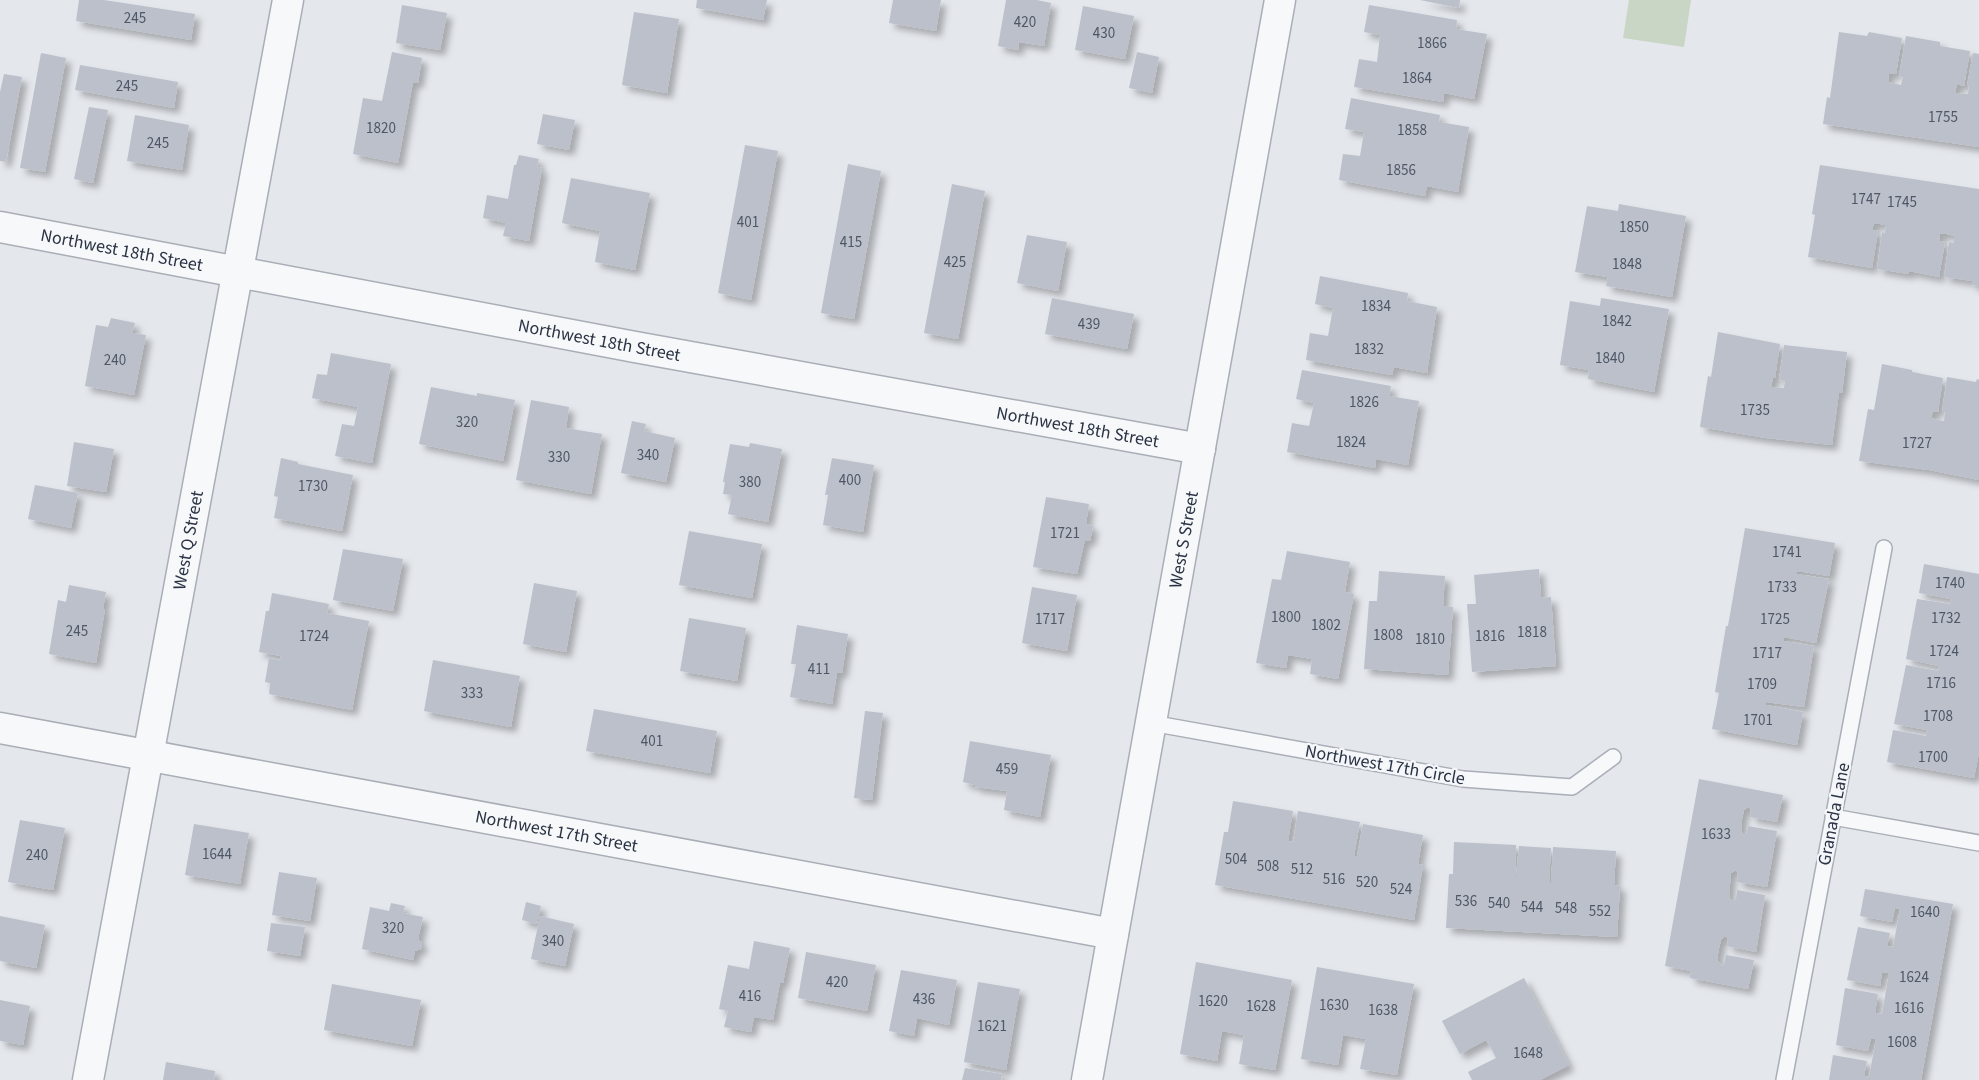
<svg xmlns="http://www.w3.org/2000/svg" width="1979" height="1080" viewBox="0 0 1979 1080" font-family="'Source Sans 3',sans-serif">
  <style>
    .green { fill: #c9d6c5 }
    .building { fill: #bbc0ca; filter: url(#shadow) }
    .lines { fill: none; stroke-linecap: round; stroke-linejoin: round }
    .service-casing { stroke: #a9aeb7; stroke-width: 18 }
    .minor-casing { stroke: #a9aeb7; stroke-width: 33 }
    .service { stroke: #f7f8fa; stroke-width: 15 }
    .minor { stroke: #f7f8fa; stroke-width: 30 }
    .labels { text-anchor: middle; dominant-baseline: central; stroke-width: 4.5; stroke-linejoin: round; paint-order: stroke }
    .number-label { font-size: 15px; fill: #4f5766 }
    .street-label { font-size: 18px; fill: #2b3445; stroke: #f4f6f9 }
  </style>
  <defs>
    <filter id="shadow"><feDropShadow dx="5.5" dy="5.5" stdDeviation="3" flood-color="#0004"/></filter>
  </defs>
  <rect width="100%" height="100%" fill="#e4e7ec"/>
  <!-- green -->
  <path class="green" d="M1629 0H1691L1684 47 1623 38Z"/>
  <!-- building -->
  <path class="building" d="M79 0H104L195 14 191 40 76 21Z
    M697 0H767L763 20 696 8Z
    M893 0H941L936 31 889 23Z
    M1006 0H1037L1051 3 1044 46 1019 42 1018 50 998 46Z
    M1420 0H1460L1459 8Z
    M402 5 447 13 440 50 396 43Z
    M1369 5 1457 20 1456 29 1487 34 1474 99 1444 93 1443 102 1354 87 1359 59 1377 62 1380 35 1364 32Z
    M1083 6 1134 16 1125 59 1075 50Z
    M634 12 679 19 667 93 622 85Z
    M1839 32 1867 36 1869 32 1902 38 1896 74 1889 73 1888 82 1901 85 1903 77 1899 76 1906 36 1940 42V46L1970 51 1964 86 1957 84 1955 93 1962 94H1968L1969 86H1967L1973 53 1979 54V147L1823 124 1827 97 1830 98Z
    M392 52 422 58 418 83 413 82 398 163 353 154 363 98 382 101Z
    M1137 52 1159 57 1152 93 1129 88Z
    M41 53 66 58 45 172 20 168Z
    M80 65 178 82 174 108 75 90Z
    M4 74 22 77 6 162 0 161V92Z
    M1351 98 1440 115 1439 122 1469 127 1458 192 1427 186 1425 196 1339 180 1343 154 1360 156 1364 132 1345 129Z
    M89 107 108 110 93 183 74 179Z
    M543 114 575 120 569 150 537 144Z
    M135 115 189 125 182 170 127 161Z
    M745 145 778 151 751 300 718 293Z
    M519 155 539 159 537 167 542 168 529 241 503 236 506 223 483 218 487 195 508 199 514 165H516Z
    M848 164 881 171 854 319 821 313Z
    M1820 165 1979 189V286L1972 285 1973 281 1944 277 1949 242 1953 243 1955 236 1947 234H1940L1939 241 1945 242 1939 277 1909 271V274L1877 269 1882 232 1885 233 1886 225 1874 223 1872 230 1878 231 1872 268 1808 257 1815 215 1812 214Z
    M571 178 650 193 635 270 595 262 600 231 562 223Z
    M952 184 985 191 958 339 924 333Z
    M1619 204 1686 216 1672 297 1606 286 1608 277 1575 272 1587 206 1618 211Z
    M1027 235 1067 242 1058 291 1017 283Z
    M1320 276 1408 293 1407 301 1437 307 1427 373 1394 367 1392 375 1306 360 1310 333 1328 336 1333 308 1315 304Z
    M1052 298 1134 314 1127 349 1045 334Z
    M1601 298 1669 309 1654 392 1588 379 1589 370 1560 365 1570 301 1600 306Z
    M111 318 135 323 132 333 146 335 134 395 85 386 96 325 108 327Z
    M1718 332 1780 344 1775 378H1773L1771 387 1784 388 1785 381 1779 380 1784 345 1847 352 1842 393 1839 392 1832 445 1766 438 1700 427 1708 376 1711 377Z
    M331 353 391 364 372 463 335 456 342 424 354 426 358 407 312 398 317 374 327 375Z
    M1882 364 1912 370V372L1943 378 1938 412 1933 411 1931 418 1938 420 1944 421 1945 412H1942L1947 377 1976 382 1977 379 1979 380V480L1929 470 1859 461 1868 409 1874 410Z
    M1302 370 1391 386 1389 396 1419 401 1408 465 1376 459 1375 468 1287 452 1292 423 1309 426 1314 403 1296 399Z
    M431 387 477 396V393L515 400 503 461 419 444Z
    M531 400 569 407 566 428 602 434 591 494 516 480Z
    M632 421 646 424 644 431 675 438 666 482 621 473Z
    M74 442 114 449 106 492 67 486Z
    M750 443 782 449 768 522 728 514 732 495 723 494 725 482H723L730 444 749 447Z
    M281 458 298 462V464L353 475 342 531 274 518 278 497 274 496Z
    M832 458 874 465 863 532 823 525 828 495H825Z
    M35 485 78 493 71 528 28 519Z
    M1046 497 1089 504 1086 524 1093 526 1090 541 1085 540 1077 574 1033 567Z
    M1745 528 1835 543 1829 576 1797 571V574L1829 579 1816 643 1784 637V641L1814 646 1804 707 1766 702V705L1803 712 1797 745 1712 729 1719 693 1715 692 1726 626H1728Z
    M689 531 762 544 752 598 679 585Z
    M343 549 403 559 393 611 333 600Z
    M1287 551 1350 562 1345 592 1354 594 1338 679 1310 674 1312 659 1288 655 1286 668 1256 663 1272 579 1281 580Z
    M1924 564 1979 574V752L1974 778 1887 762 1893 730 1926 736 1927 730 1894 724 1906 665 1938 671 1939 666 1906 659 1917 599 1950 604 1951 599 1919 593Z
    M1539 569 1541 598 1551 597 1556 666 1472 672 1467 604H1476L1474 575Z
    M1379 571 1445 576 1443 606 1453 607 1448 675 1364 669 1369 601H1377Z
    M534 583 577 591 566 652 523 644Z
    M69 585 106 592 103 609H105L96 663 49 654 58 600 66 602Z
    M1032 587 1077 595 1067 651 1022 643Z
    M272 593 329 604 327 613 369 621 352 710 269 694 270 683 265 682 269 658 280 660 281 656 259 652 266 611H269Z
    M689 618 746 628 737 681 680 671Z
    M797 625 848 634 842 673H837L832 704 790 697 796 664H791Z
    M433 660 520 676 511 727 424 711Z
    M594 709 717 731 710 773 586 751Z
    M865 711 883 713 872 800 854 798Z
    M970 741 1051 755 1040 817 1004 810 1007 791 975 787V785L963 782Z
    M1699 779 1783 795 1777 822 1750 817 1751 810 1748 807 1744 810 1742 819 1741 830 1743 835 1747 833 1748 826 1777 831 1767 887 1737 882 1738 874 1736 870 1731 873 1729 895 1731 901 1736 899 1737 890 1765 895 1756 952 1727 946 1728 939 1725 936 1721 940 1719 948 1717 960 1722 966 1724 964 1726 955 1754 960 1748 989 1690 978 1691 971 1665 966Z
    M1233 801 1293 811 1288 841 1293 842 1298 811 1360 822 1354 856H1357L1363 824 1423 835 1418 864 1423 865 1414 920 1215 885 1224 832H1228Z
    M20 820 65 828 53 890 8 882Z
    M194 824 249 833 240 884 185 875Z
    M1454 842 1516 845 1515 876H1516L1519 846 1551 848 1549 882H1551L1553 847 1616 851 1614 885 1620 886 1617 937 1446 928 1449 874H1453Z
    M279 872 317 878 310 921 272 915Z
    M1865 889 1953 904 1921 1080H1829L1833 1055 1867 1061 1864 1076 1869 1077 1876 1039 1871 1038 1868 1051 1836 1045 1845 988 1878 994 1875 1013 1882 1014 1889 973 1882 972 1880 986 1847 980 1858 927 1890 933 1887 946 1893 947 1900 909 1895 908 1892 922 1860 916Z
    M526 902 541 906 537 924 522 920Z
    M391 903 405 906 403 913 423 917 418 939 422 943 421 949 415 951 413 960 362 949 370 907 389 911Z
    M0 916 45 925 36 968 0 961Z
    M540 916 574 924 565 966 531 959Z
    M271 923 305 927 300 956 267 951Z
    M754 941 790 948 783 983 780 982 773 1020 754 1017 751 1032 724 1027 728 1011 719 1009 728 965 749 969Z
    M806 952 876 965 867 1011 798 998Z
    M1196 962 1292 980 1275 1070 1239 1064 1244 1035 1222 1031 1217 1061 1180 1054Z
    M1317 967 1414 984 1397 1075 1360 1069 1366 1039 1343 1035 1338 1065 1301 1059Z
    M901 970 957 980 949 1025 917 1018 914 1036 889 1031Z
    M1524 978 1569 1065 1540 1080H1472L1468 1072 1496 1058 1491 1048 1486 1040 1460 1054 1442 1021Z
    M978 982 1020 989 1006 1070 964 1062Z
    M332 984 421 1000 412 1046 324 1030Z
    M0 1000 30 1006 23 1045 0 1041Z
    M166 1062 215 1071 214 1080H163Z
    M965 1068 1002 1074 1001 1080H962Z"/>
  <g class="lines">
    <!-- service casing -->
    <g class="service-casing">
      <path id="service" d="M1151 723 1463 779 1572 787 1613 757
        M1833 817 1979 843
        M1784 1080 1884 548"/>
    </g>
    <!-- minor casing -->
    <g class="minor-casing">
      <g id="minor">
        <path id="s1" d="M0 227 635 347 1200 449"/>
        <path id="s2" d="M0 728 1113 934"/>
        <path id="s3" d="M88 1080 288 0"/>
        <path id="s4" d="M1087 1080 1280 0"/>
      </g>
    </g>
    <!-- service -->
    <use href="#service" class="service"/>
    <!-- minor -->
    <use href="#minor" class="minor"/>
  </g>
  <g class="labels">
    <!-- number labels -->
    <g class="number-label">
      <text x="135" y="18">245</text>
      <text x="1025" y="22">420</text>
      <text x="1104" y="33">430</text>
      <text x="1432" y="43">1866</text>
      <text x="1417" y="78">1864</text>
      <text x="127" y="86">245</text>
      <text x="1943" y="117">1755</text>
      <text x="381" y="128">1820</text>
      <text x="1412" y="130">1858</text>
      <text x="158" y="143">245</text>
      <text x="1401" y="170">1856</text>
      <text x="1866" y="199">1747</text>
      <text x="1902" y="202">1745</text>
      <text x="748" y="222">401</text>
      <text x="1634" y="227">1850</text>
      <text x="851" y="242">415</text>
      <text x="955" y="262">425</text>
      <text x="1627" y="264">1848</text>
      <text x="1376" y="306">1834</text>
      <text x="1617" y="321">1842</text>
      <text x="1089" y="324">439</text>
      <text x="1369" y="349">1832</text>
      <text x="1610" y="358">1840</text>
      <text x="115" y="360">240</text>
      <text x="1364" y="402">1826</text>
      <text x="1755" y="410">1735</text>
      <text x="467" y="422">320</text>
      <text x="1351" y="442">1824</text>
      <text x="1917" y="443">1727</text>
      <text x="648" y="455">340</text>
      <text x="559" y="457">330</text>
      <text x="850" y="480">400</text>
      <text x="750" y="482">380</text>
      <text x="313" y="486">1730</text>
      <text x="1065" y="533">1721</text>
      <text x="1787" y="552">1741</text>
      <text x="1950" y="583">1740</text>
      <text x="1782" y="587">1733</text>
      <text x="1286" y="617">1800</text>
      <text x="1946" y="618">1732</text>
      <text x="1050" y="619">1717</text>
      <text x="1775" y="619">1725</text>
      <text x="1326" y="625">1802</text>
      <text x="77" y="631">245</text>
      <text x="1532" y="632">1818</text>
      <text x="1388" y="635">1808</text>
      <text x="314" y="636">1724</text>
      <text x="1490" y="636">1816</text>
      <text x="1430" y="639">1810</text>
      <text x="1944" y="651">1724</text>
      <text x="1767" y="653">1717</text>
      <text x="819" y="669">411</text>
      <text x="1941" y="683">1716</text>
      <text x="1762" y="684">1709</text>
      <text x="472" y="693">333</text>
      <text x="1938" y="716">1708</text>
      <text x="1758" y="720">1701</text>
      <text x="652" y="741">401</text>
      <text x="1933" y="757">1700</text>
      <text x="1007" y="769">459</text>
      <text x="1716" y="834">1633</text>
      <text x="217" y="854">1644</text>
      <text x="37" y="855">240</text>
      <text x="1236" y="859">504</text>
      <text x="1268" y="866">508</text>
      <text x="1302" y="869">512</text>
      <text x="1334" y="879">516</text>
      <text x="1367" y="882">520</text>
      <text x="1401" y="889">524</text>
      <text x="1466" y="901">536</text>
      <text x="1499" y="903">540</text>
      <text x="1532" y="907">544</text>
      <text x="1566" y="908">548</text>
      <text x="1600" y="911">552</text>
      <text x="1925" y="912">1640</text>
      <text x="393" y="928">320</text>
      <text x="553" y="941">340</text>
      <text x="1914" y="977">1624</text>
      <text x="837" y="982">420</text>
      <text x="750" y="996">416</text>
      <text x="924" y="999">436</text>
      <text x="1213" y="1001">1620</text>
      <text x="1334" y="1005">1630</text>
      <text x="1261" y="1006">1628</text>
      <text x="1909" y="1008">1616</text>
      <text x="1383" y="1010">1638</text>
      <text x="992" y="1026">1621</text>
      <text x="1902" y="1042">1608</text>
      <text x="1528" y="1053">1648</text>
    </g>
    <!-- street labels -->
    <g class="street-label">
      <text stroke="none"><textPath href="#s1" startOffset="124">Northwest 18th Street</textPath></text>
      <text stroke="none"><textPath href="#s1" startOffset="610">Northwest 18th Street</textPath></text>
      <text stroke="none"><textPath href="#s1" startOffset="1096">Northwest 18th Street</textPath></text>
      <text stroke="none"><textPath href="#s3" startOffset="549">West Q Street</textPath></text>
      <text stroke="none"><textPath href="#s4" startOffset="549">West S Street</textPath></text>
      <text transform="translate(1385 765) rotate(10)">Northwest 17th Circle</text>
      <text transform="translate(1834 814) rotate(-79)">Granada Lane</text>
      <text stroke="none"><textPath href="#s2" startOffset="566">Northwest 17th Street</textPath></text>
    </g>
  </g>
</svg>
